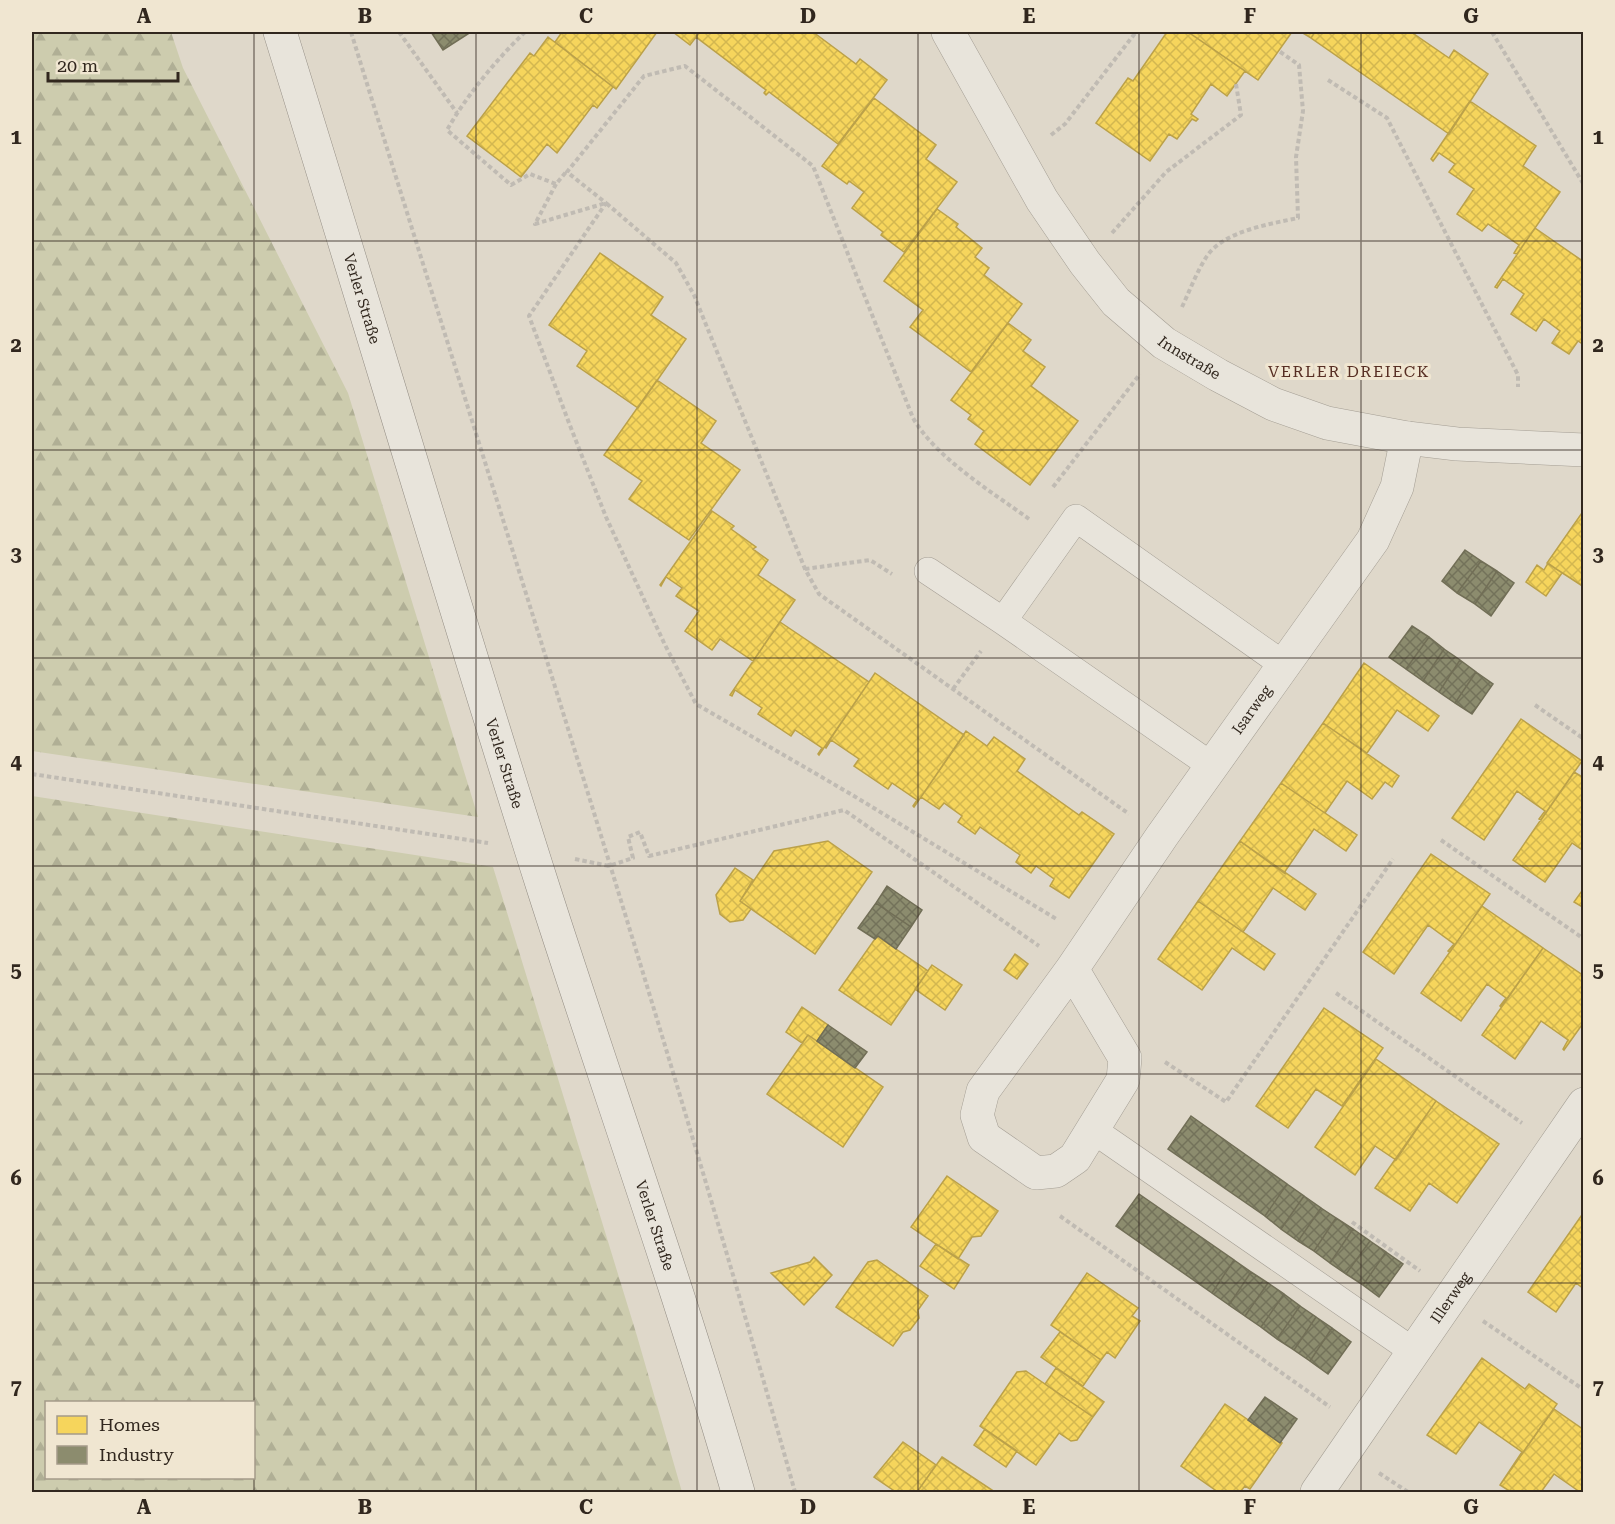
<svg xmlns="http://www.w3.org/2000/svg" width="1615" height="1524" viewBox="0 0 1615 1524" font-family="'Roboto Serif',serif">
  <style>
    .forest { fill: url(#forest-firs); fill-rule: evenodd }
    .homes { fill: url(#homes-cross-hatch); stroke: #bba149; stroke-width: 1.5 }
    .industry { fill: url(#industry-cross-hatch); stroke: #716e56; stroke-width: 1.5 }
    .lines { fill: none; stroke-linecap: round; stroke-linejoin: round }
    .service-casing { stroke: #a49e94; stroke-width: 28 }
    .minor-casing { stroke: #a49e94; stroke-width: 34 }
    .secondary-casing { stroke: #938d84; stroke-width: 34 }
    .path { stroke: #c0bbb3; stroke-width: 4; stroke-dasharray: 4.5 3; stroke-linecap: butt }
    .service { stroke: #e8e4db; stroke-width: 27 }
    .minor { stroke: #e8e4db; stroke-width: 33 }
    .secondary { stroke: #e8e4db; stroke-width: 33 }
    .grid { fill: none; stroke: #31271e; stroke-width: 1.5; stroke-opacity: 0.55 }
    .labels { text-anchor: middle; dominant-baseline: central; stroke-width: 6; stroke-linejoin: round; paint-order: stroke }
    .street-label { font-size: 15px; fill: #31271e; stroke: #f0e6d1 }
    .neighbourhood-label { font-size: 16px; letter-spacing: 1.5px; fill: #572e23; stroke: #f0e6d1 }
    .neatline { fill: none; stroke: #31271e; stroke-width: 2 }
    .grid-label { font-size: 20px; text-anchor: middle; font-weight: bold; fill: #31271e }
  </style>
  <defs>
    <pattern id="forest-firs" width="22" height="20" patternUnits="userSpaceOnUse" patternTransform="scale(1.5)"><rect width="22" height="20" fill="#cdccae"/><path d="M5 1l3.5 6h-7zM16 11l3.5 6h-7z" fill="#b0af95"/></pattern>
    <pattern id="homes-cross-hatch" width="8" height="8" patternUnits="userSpaceOnUse" patternTransform="scale(1.5)"><rect width="8" height="8" fill="#f6d55c"/><path d="M0 0l8 8M0 8l8-8" fill="none" stroke="#d3b750"/></pattern>
    <pattern id="industry-cross-hatch" width="8" height="8" patternUnits="userSpaceOnUse" patternTransform="scale(1.5)"><rect width="8" height="8" fill="#8c8c6e"/><path d="M0 0l8 8M0 8l8-8" fill="none" stroke="#73725a"/></pattern>
  </defs>
  <rect width="100%" height="100%" fill="#dfd8ca"/>
  <!-- forest -->
  <path class="forest" d="M32 32H171L183 68 348 393 478 817 32 751Z
    M32 796 493 867 637 1336 682 1492H32ZM46 1402H254V1478H46Z"/>
  <!-- homes -->
  <path class="homes" d="M562 32H657L616 89 555 42Z
    M673 32H700L690 45Z
    M700 32H813L856 64 860 59 887 80 838 144 769 92 766 95 764 93 766 90 696 37Z
    M1167 32H1188L1245 71 1227 96 1211 84 1191 114 1198 119 1196 121 1192 119 1177 139 1169 134 1150 161 1096 123 1128 78 1133 81Z
    M1188 32H1292L1258 80Z
    M1301 32H1315L1311 38Z
    M1315 32H1411L1449 58 1454 50 1488 74 1449 134 1311 38Z
    M548 37 613 87 597 108 593 105 557 153 547 144 521 177 467 136 530 53 534 56Z
    M874 98 936 145 926 159 957 182 904 252 881 235 883 232 852 208 864 192 849 181 847 184 822 166Z
    M1470 101 1536 146 1523 166 1560 192 1517 254 1514 253 1519 245 1488 224 1482 231 1457 214 1474 189 1449 172 1455 164 1439 153 1433 161 1431 159Z
    M937 209 958 224 956 227 982 248 975 257 989 268 984 275 1022 304 971 372 910 327 923 310 884 281Z
    M1535 228 1584 262V345L1578 341 1569 354 1552 343 1560 331 1544 319 1536 331 1511 314 1524 294 1503 279 1497 288 1495 287Z
    M600 253 663 297 651 315 686 339 638 408 577 366 587 351 549 325Z
    M1008 323 1031 340 1023 351 1045 367 1031 386 1078 421 1030 485 975 444 984 431 968 419 971 415 951 400Z
    M657 380 716 421 701 443 740 470 689 540 629 499 642 481 604 455Z
    M1584 510V587L1547 563Z
    M712 511 734 526 731 529 756 547 753 549 768 560 758 575 795 600 753 661 720 639 712 650 685 631 699 611 676 596 682 588 666 577 661 586 660 585Z
    M1548 563 1562 573 1546 596 1526 582 1537 565 1544 570Z
    M780 622 869 682 819 755 818 754 822 748 795 730 791 736 758 714 762 708 735 690 732 696 730 695Z
    M1364 663 1439 716 1428 731 1397 710 1367 753 1323 723Z
    M875 673 964 735 914 807 913 806 917 800 892 783 888 789 854 766 859 759 831 740 826 748 825 747Z
    M1521 719 1582 761 1541 820 1539 819 1545 811 1517 791 1484 840 1452 818Z
    M1323 723 1399 776 1392 787 1385 782 1372 799 1347 781 1325 813 1281 783Z
    M966 731 987 746 994 737 1025 759 1017 771 1079 815 1082 812 1114 834 1069 898 1050 886 1054 879 1036 866 1031 873 1016 862 1020 855 980 827 975 834 958 822 962 816 944 803 939 809 921 797Z
    M1574 772 1584 778V851L1572 843 1545 882 1513 860Z
    M1281 783 1357 835 1346 851 1314 829 1284 873 1240 841Z
    M828 841 872 872 815 954 740 901 774 851Z
    M1240 841 1316 894 1305 910 1273 888 1243 932 1198 901Z
    M1431 854 1490 894 1450 952 1448 951 1454 944 1428 925 1394 974 1363 952Z
    M735 868 753 880 740 901 751 909 743 920 730 922 720 914 716 895Z
    M1584 888V908L1574 902Z
    M1198 901 1275 954 1264 970 1232 948 1202 990 1158 959Z
    M1482 906 1543 948 1501 1007 1500 1006 1506 998 1487 984 1461 1021 1421 993Z
    M877 936 928 971 891 1025 839 990Z
    M1543 948 1584 976V1022L1564 1050 1563 1049 1568 1040 1541 1021 1515 1059 1482 1035Z
    M1015 954 1028 964 1017 979 1004 970Z
    M932 965 962 985 945 1010 915 989Z
    M802 1007 828 1025 817 1041 808 1035 802 1043 786 1032Z
    M1324 1008 1383 1048 1342 1106 1316 1089 1288 1128 1256 1106Z
    M808 1035 883 1087 843 1147 767 1094Z
    M1376 1059 1436 1101 1396 1160 1375 1146 1355 1175 1315 1147Z
    M1436 1101 1499 1144 1457 1203 1429 1183 1410 1211 1375 1188Z
    M947 1176 998 1211 981 1236 972 1237 958 1259 911 1227Z
    M1584 1212V1289L1576 1283 1556 1312 1528 1292Z
    M936 1244 969 1265 954 1289 920 1266Z
    M814 1257 832 1275 804 1305 771 1273 810 1262Z
    M877 1260 928 1296 918 1310 919 1318 910 1330 903 1332 893 1346 836 1307 868 1262Z
    M1087 1273 1138 1308 1132 1316 1140 1321 1115 1358 1107 1352 1101 1360 1051 1325Z
    M1060 1332 1101 1360 1083 1386 1041 1357Z
    M1482 1358 1525 1389 1529 1384 1557 1404 1500 1485 1522 1452 1479 1422 1456 1454 1427 1435Z
    M1056 1368 1104 1402 1093 1417 1045 1384Z
    M1026 1371 1093 1417 1077 1440 1071 1441 1059 1433 1036 1465 980 1426 1017 1372Z
    M1225 1404 1282 1443 1250 1489 1245 1486 1240 1492H1218L1181 1466Z
    M1554 1409 1584 1430V1492H1580L1554 1474 1541 1492H1511L1500 1485Z
    M985 1429 1017 1451 1006 1467 974 1445Z
    M903 1442 936 1465 917 1492H896L874 1477Z
    M942 1457 995 1492H917Z"/>
  <!-- industry -->
  <path class="industry" d="M431 32H471L443 50Z
    M1465 550 1481 561 1457 593 1442 581Z
    M1481 561 1497 571 1475 604 1457 593Z
    M1497 571 1514 583 1491 616 1475 604Z
    M1412 626 1429 637 1406 669 1389 657Z
    M1429 637 1444 649 1423 681 1406 669Z
    M1444 649 1460 660 1439 692 1423 681Z
    M1460 660 1476 672 1455 703 1439 692Z
    M1476 672 1493 684 1472 714 1455 703Z
    M887 886 922 910 911 927 876 903Z
    M876 903 911 927 896 949 878 936 875 939 858 928Z
    M828 1025 867 1052 855 1068 817 1041Z
    M1191 1116 1287 1184 1265 1216 1168 1149Z
    M1287 1184 1304 1196 1281 1229 1265 1216Z
    M1139 1194 1234 1260 1212 1293 1116 1226Z
    M1304 1196 1321 1208 1298 1241 1281 1229Z
    M1321 1208 1336 1218 1314 1251 1298 1241Z
    M1336 1218 1353 1229 1330 1263 1314 1251Z
    M1353 1229 1370 1241 1346 1274 1330 1263Z
    M1370 1241 1386 1252 1363 1285 1346 1274Z
    M1386 1252 1403 1264 1379 1297 1363 1285Z
    M1234 1260 1251 1272 1229 1305 1212 1293Z
    M1251 1272 1268 1283 1245 1316 1229 1305Z
    M1268 1283 1284 1294 1261 1327 1245 1316Z
    M1284 1294 1300 1306 1277 1339 1261 1327Z
    M1300 1306 1316 1317 1294 1350 1277 1339Z
    M1316 1317 1332 1328 1310 1361 1294 1350Z
    M1332 1328 1351 1342 1328 1374 1310 1361Z
    M1265 1397 1297 1419 1280 1443 1248 1420Z"/>
  <g class="lines">
    <!-- service casing -->
    <g class="service-casing">
      <path id="service" d="M928 571 1003 621 1212 766
        M1003 621 1076 518 1284 665
        M1093 1130 1413 1351"/>
    </g>
    <!-- minor casing -->
    <g class="minor-casing">
      <g id="minor">
        <path id="s1" d="M948 32 1042 200 1085 263 1116 302 1164 343 1218 375 1273 404 1327 423 1407 438 1457 444 1584 450"/>
        <path id="s2" d="M1072 969 983 1091 977 1115 984 1137 1036 1173 1056 1171 1075 1158 1123 1080 1125 1058 1072 969 1162 836 1373 540 1397 487 1407 438"/>
        <path id="s3" d="M1317 1492 1584 1104"/>
      </g>
    </g>
    <!-- secondary casing -->
    <g class="secondary-casing">
      <g id="secondary">
        <path id="s4" d="M280 32C368 315 452 601 542 884 607 1087 679 1288 738 1492"/>
      </g>
    </g>
    <!-- path -->
    <path class="path" d="M351 32C501 518 658 1002 795 1492
      M399 32 457 113
      M525 32C496 60 467 95 447 130L511 185 530 174 556 184 566 172
      M1492 32 1584 185
      M1328 80 1387 118 1518 375V387
      M1051 135 1065 124 1136 32
      M556 184 535 224 606 203 676 263 694 295 805 569 819 594 1129 814
      M1112 233 1166 172 1241 115 1236 84
      M1182 307C1190 290 1197 271 1207 256 1224 231 1270 224 1298 218L1296 157 1303 111 1299 65 1279 51
      M1053 487 1140 374
      M1029 519C992 492 936 458 913 418L813 166 685 66 644 76 567 172 606 203 529 316 569 423 606 517 665 645 696 704 849 793 1058 920
      M805 569 870 560 892 574
      M953 689 981 651
      M1535 705 1584 739
      M32 774 488 843
      M1441 840 1584 939
      M575 859 609 866 633 858 628 837 640 832 649 856 844 810 1039 946
      M1336 993 1522 1123
      M1165 1062 1226 1102 1393 859
      M1060 1216 1330 1407
      M1352 1222 1420 1271
      M1483 1321 1584 1390
      M1379 1473 1408 1492"/>
    <!-- service -->
    <use href="#service" class="service"/>
    <!-- minor -->
    <use href="#minor" class="minor"/>
    <!-- secondary -->
    <use href="#secondary" class="secondary"/>
  </g>
  <!-- grid -->
  <path class="grid" d="M254 32V1492M476 32V1492M697 32V1492M918 32V1492M1139 32V1492M1361 32V1492M32 241H1584M32 450H1584M32 658H1584M32 866H1584M32 1074H1584M32 1283H1584"/>
  <g class="labels">
    <!-- street labels -->
    <g class="street-label">
      <text stroke="none"><textPath href="#s4" startOffset="279">Verler Straße</textPath></text>
      <text stroke="none"><textPath href="#s1" startOffset="411">Innstraße</textPath></text>
      <text stroke="none"><textPath href="#s2" startOffset="838">Isarweg</textPath></text>
      <text stroke="none"><textPath href="#s4" startOffset="765">Verler Straße</textPath></text>
      <text stroke="none"><textPath href="#s4" startOffset="1251">Verler Straße</textPath></text>
      <text stroke="none"><textPath href="#s3" startOffset="236">Illerweg</textPath></text>
    </g>
    <!-- neighbourhood labels -->
    <g class="neighbourhood-label">
      <text x="1349" y="371">VERLER DREIECK</text>
    </g>
  </g>
  <!-- border -->
  <rect width="1615" height="1524" fill="none" stroke="#f0e6d1" stroke-width="66"/>
  <!-- legend -->
  <rect x="45" y="1401" width="210" height="78" fill="#f0e6d1" stroke="#a49a89" stroke-width="1.5"/>
  <rect x="57" y="1416" width="30" height="18" fill="#f6d55c" stroke="#a49a89" stroke-width="1.5"/>
  <text x="99" y="1431" font-size="18" fill="#31271e">Homes</text>
  <rect x="57" y="1446" width="30" height="18" fill="#8c8c6e" stroke="#a49a89" stroke-width="1.5"/>
  <text x="99" y="1461" font-size="18" fill="#31271e">Industry</text>
  <!-- scale -->
  <path d="M48 72v9h130v-9" fill="none" stroke="#31271e" stroke-width="3"/>
  <text x="57" y="72" font-size="18" fill="#31271e" stroke="#f0e6d1" stroke-width="4.5" paint-order="stroke">20 m</text>
  <rect x="33" y="33" width="1549" height="1458" class="neatline"/>
  <g class="grid-label">
    <text x="144" y="23">A</text>
    <text x="365" y="23">B</text>
    <text x="586" y="23">C</text>
    <text x="808" y="23">D</text>
    <text x="1029" y="23">E</text>
    <text x="1250" y="23">F</text>
    <text x="1471" y="23">G</text>
    <text x="16" y="144">1</text>
    <text x="1598" y="144">1</text>
    <text x="16" y="352">2</text>
    <text x="1598" y="352">2</text>
    <text x="16" y="561">3</text>
    <text x="1598" y="561">3</text>
    <text x="16" y="769">4</text>
    <text x="1598" y="769">4</text>
    <text x="16" y="977">5</text>
    <text x="1598" y="977">5</text>
    <text x="16" y="1185">6</text>
    <text x="1598" y="1185">6</text>
    <text x="16" y="1394">7</text>
    <text x="1598" y="1394">7</text>
    <text x="144" y="1514">A</text>
    <text x="365" y="1514">B</text>
    <text x="586" y="1514">C</text>
    <text x="808" y="1514">D</text>
    <text x="1029" y="1514">E</text>
    <text x="1250" y="1514">F</text>
    <text x="1471" y="1514">G</text>
  </g>
</svg>
